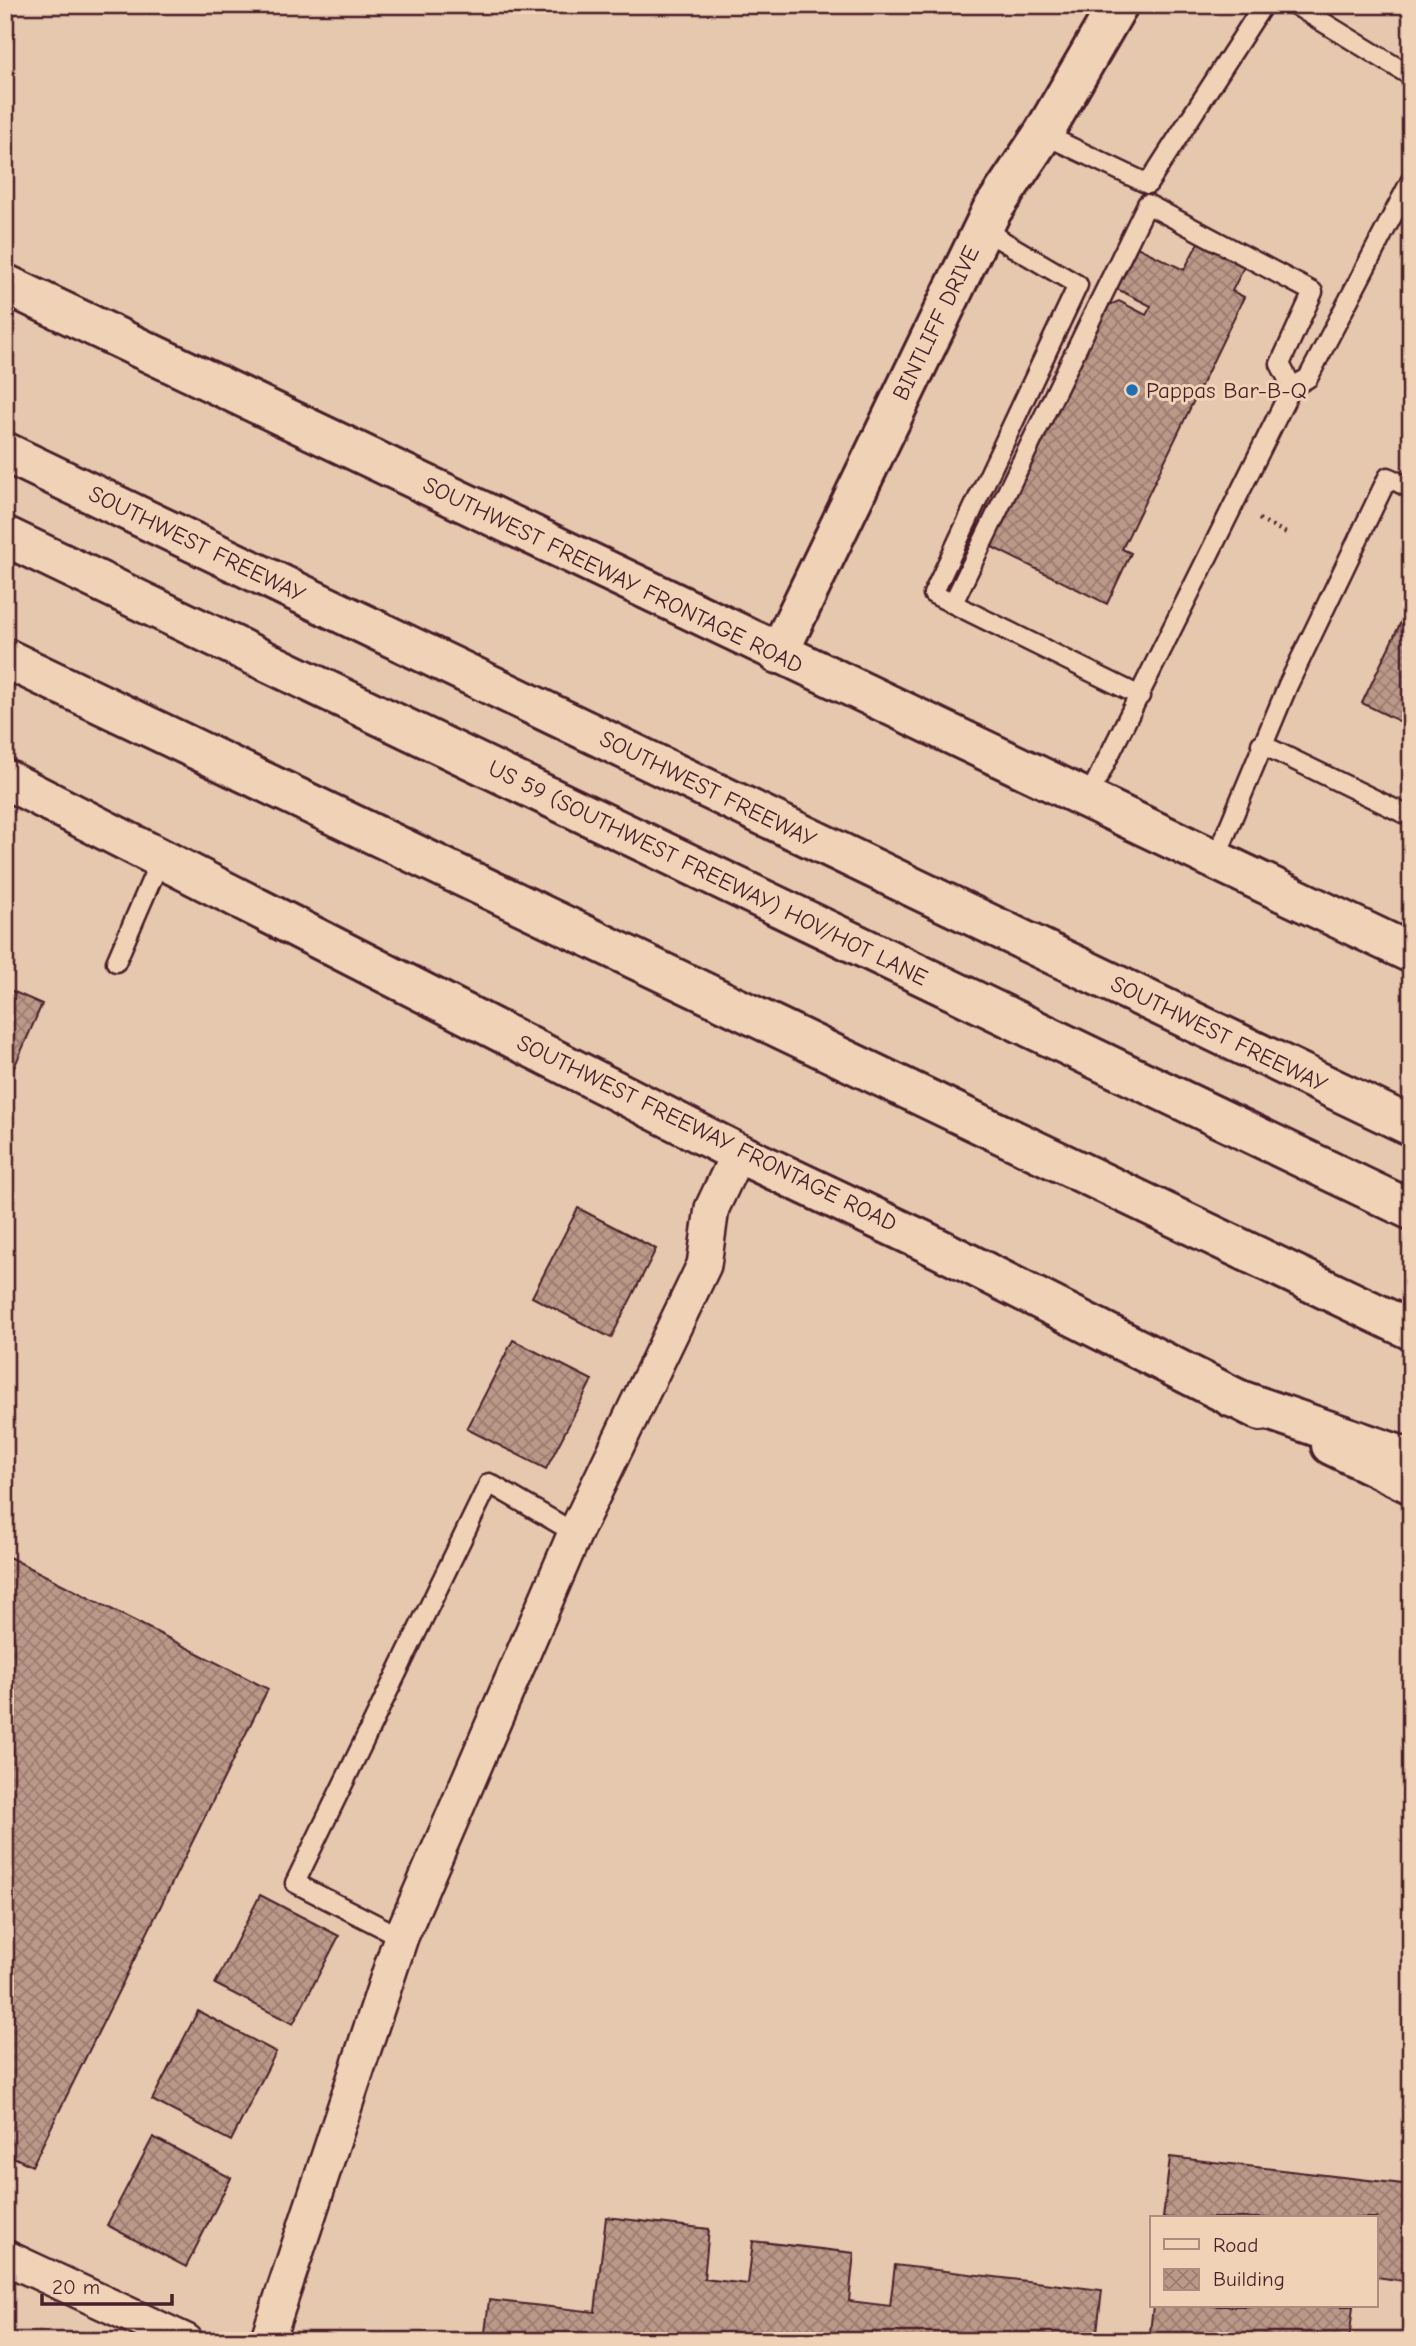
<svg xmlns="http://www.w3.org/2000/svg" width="1416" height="2346" viewBox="0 0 1416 2346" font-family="'Comic Neue',sans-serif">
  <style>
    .building { fill: url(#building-cross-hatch); stroke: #4a1f2b; stroke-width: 2 }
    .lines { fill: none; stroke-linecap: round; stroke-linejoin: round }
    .lane-casing { stroke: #4a1f2b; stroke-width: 23 }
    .street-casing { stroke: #4a1f2b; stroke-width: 38 }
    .secondary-casing { stroke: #4a1f2b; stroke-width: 44 }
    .highway-casing { stroke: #4a1f2b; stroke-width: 44 }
    .path { stroke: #4a1f2b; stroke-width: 4.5; stroke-dasharray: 2 5; stroke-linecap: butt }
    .lane { stroke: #f0d3b6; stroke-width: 18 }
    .street { stroke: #f0d3b6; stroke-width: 33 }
    .secondary { stroke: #f0d3b6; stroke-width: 38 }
    .highway { stroke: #f0d3b6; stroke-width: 38 }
    .poi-dot { fill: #1f6fb2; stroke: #f0d3b6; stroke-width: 2.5 }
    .labels { text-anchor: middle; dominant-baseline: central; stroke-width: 6; stroke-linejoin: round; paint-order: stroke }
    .street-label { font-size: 23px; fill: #4a1f2b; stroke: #f0d3b6 }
    .poi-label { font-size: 23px; fill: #4a1f2b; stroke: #f0d3b6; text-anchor: start }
  </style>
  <defs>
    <pattern id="building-cross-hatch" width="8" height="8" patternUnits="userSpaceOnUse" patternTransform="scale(1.75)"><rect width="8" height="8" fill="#bb9989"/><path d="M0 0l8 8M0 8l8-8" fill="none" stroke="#9a7c70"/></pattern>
  </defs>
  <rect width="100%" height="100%" fill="#e6c8ae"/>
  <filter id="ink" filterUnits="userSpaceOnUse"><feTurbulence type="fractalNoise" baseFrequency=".0143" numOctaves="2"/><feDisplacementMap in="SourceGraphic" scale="14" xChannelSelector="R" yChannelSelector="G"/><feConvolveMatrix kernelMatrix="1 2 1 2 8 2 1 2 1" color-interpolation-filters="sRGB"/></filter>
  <g filter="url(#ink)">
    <!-- building -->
    <path class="building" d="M1199 241 1245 265 1232 291 1244 297 1122 549 1131 553 1107 604 990 546 1107 306 1119 301 1146 315 1151 306 1117 289 1137 247 1184 270Z
      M1411 601V727L1362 703Z
      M5 988 42 1004 5 1088Z
      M578 1208 656 1249 611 1338 532 1297Z
      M513 1340 592 1380 546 1469 467 1429Z
      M5 1555 268 1689 32 2166 5 2153Z
      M260 1895 339 1936 293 2024 215 1984Z
      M198 2011 276 2052 231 2141 152 2100Z
      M153 2137 231 2178 186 2267 107 2225Z
      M1170 2157 1411 2185V2282L1376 2277V2218H1163Z
      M606 2217 709 2229 704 2279 748 2284 753 2241 854 2253 849 2301 890 2306 895 2265 1102 2290 1096 2340 1101 2341H484L489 2300 595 2312Z
      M1153 2306H1353L1349 2341H1149Z"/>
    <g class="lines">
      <!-- lane casing -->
      <g class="lane-casing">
        <path id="lane" d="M1295 5 1411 76
          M1043 134 1148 184 1263 5
          M982 229 1078 285 933 594 1140 696
          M953 603 1147 204 1313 292 1280 364 1292 387
          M1261 744 1411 817
          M1087 800 1292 387 1308 378 1411 180
          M1215 860 1288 685 1388 477 1411 489
          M116 962 161 858
          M401 1937 295 1883 489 1483 575 1533"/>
      </g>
      <!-- street casing -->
      <g class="street-casing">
        <path id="street" d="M5 2257 186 2341
          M267 2341 401 1937 575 1533 704 1265 712 1208 738 1153"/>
      </g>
      <!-- secondary casing -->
      <g class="secondary-casing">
        <path id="secondary" d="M5 284 1411 953
          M778 654 991 212 1043 134 1118 5
          M5 779 738 1153 924 1241 1261 1411
          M1331 1445 1411 1484"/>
      </g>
      <!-- highway casing -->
      <g class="highway-casing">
        <path id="highway" d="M5 452 1411 1126
          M5 536 1411 1210
          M5 658 1411 1330
          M1231 1397 1411 1459"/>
      </g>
      <!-- path -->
      <path class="path" d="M1259 519 1286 533"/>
      <!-- lane -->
      <use href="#lane" class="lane"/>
      <!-- street -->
      <use href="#street" class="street"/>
      <!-- secondary -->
      <use href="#secondary" class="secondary"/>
      <!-- highway -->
      <use href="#highway" class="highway"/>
    </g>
  </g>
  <!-- markers -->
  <circle class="poi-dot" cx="1132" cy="390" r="7"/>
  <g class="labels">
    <!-- street labels -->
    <g class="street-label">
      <text transform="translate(936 323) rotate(-64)">BINTLIFF DRIVE</text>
      <text transform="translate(197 544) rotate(26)">SOUTHWEST FREEWAY</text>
      <text transform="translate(613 575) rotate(26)">SOUTHWEST FREEWAY FRONTAGE ROAD</text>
      <text transform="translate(708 789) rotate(26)">SOUTHWEST FREEWAY</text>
      <text transform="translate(708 873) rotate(26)">US 59 (SOUTHWEST FREEWAY) HOV/HOT LANE</text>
      <text transform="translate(1219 1034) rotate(26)">SOUTHWEST FREEWAY</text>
      <text transform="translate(707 1133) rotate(26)">SOUTHWEST FREEWAY FRONTAGE ROAD</text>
    </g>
    <!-- poi labels -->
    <g class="poi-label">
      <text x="1146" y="390">Pappas Bar-B-Q</text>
    </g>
  </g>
  <!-- margin -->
  <rect width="1416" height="2346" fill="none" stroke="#f0d3b6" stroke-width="28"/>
  <rect x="14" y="14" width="1388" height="2318" fill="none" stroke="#4a1f2b" stroke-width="2.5" filter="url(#ink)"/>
  <!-- legend -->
  <rect x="1150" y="2216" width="228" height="91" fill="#f0d3b6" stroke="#ae8b7e" stroke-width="2"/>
  <rect x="1164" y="2239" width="35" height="10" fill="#f0d3b6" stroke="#ae8b7e" stroke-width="2"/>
  <text x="1213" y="2252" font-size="21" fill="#4a1f2b">Road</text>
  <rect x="1164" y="2269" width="35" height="21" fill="url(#building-cross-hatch)" stroke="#ae8b7e" stroke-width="2"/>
  <text x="1213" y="2286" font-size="21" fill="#4a1f2b">Building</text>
  <!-- scale -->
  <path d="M42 2294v10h130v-10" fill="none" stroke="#4a1f2b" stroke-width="3.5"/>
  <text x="52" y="2294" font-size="21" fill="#4a1f2b" stroke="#f0d3b6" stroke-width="5" paint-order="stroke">20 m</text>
</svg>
